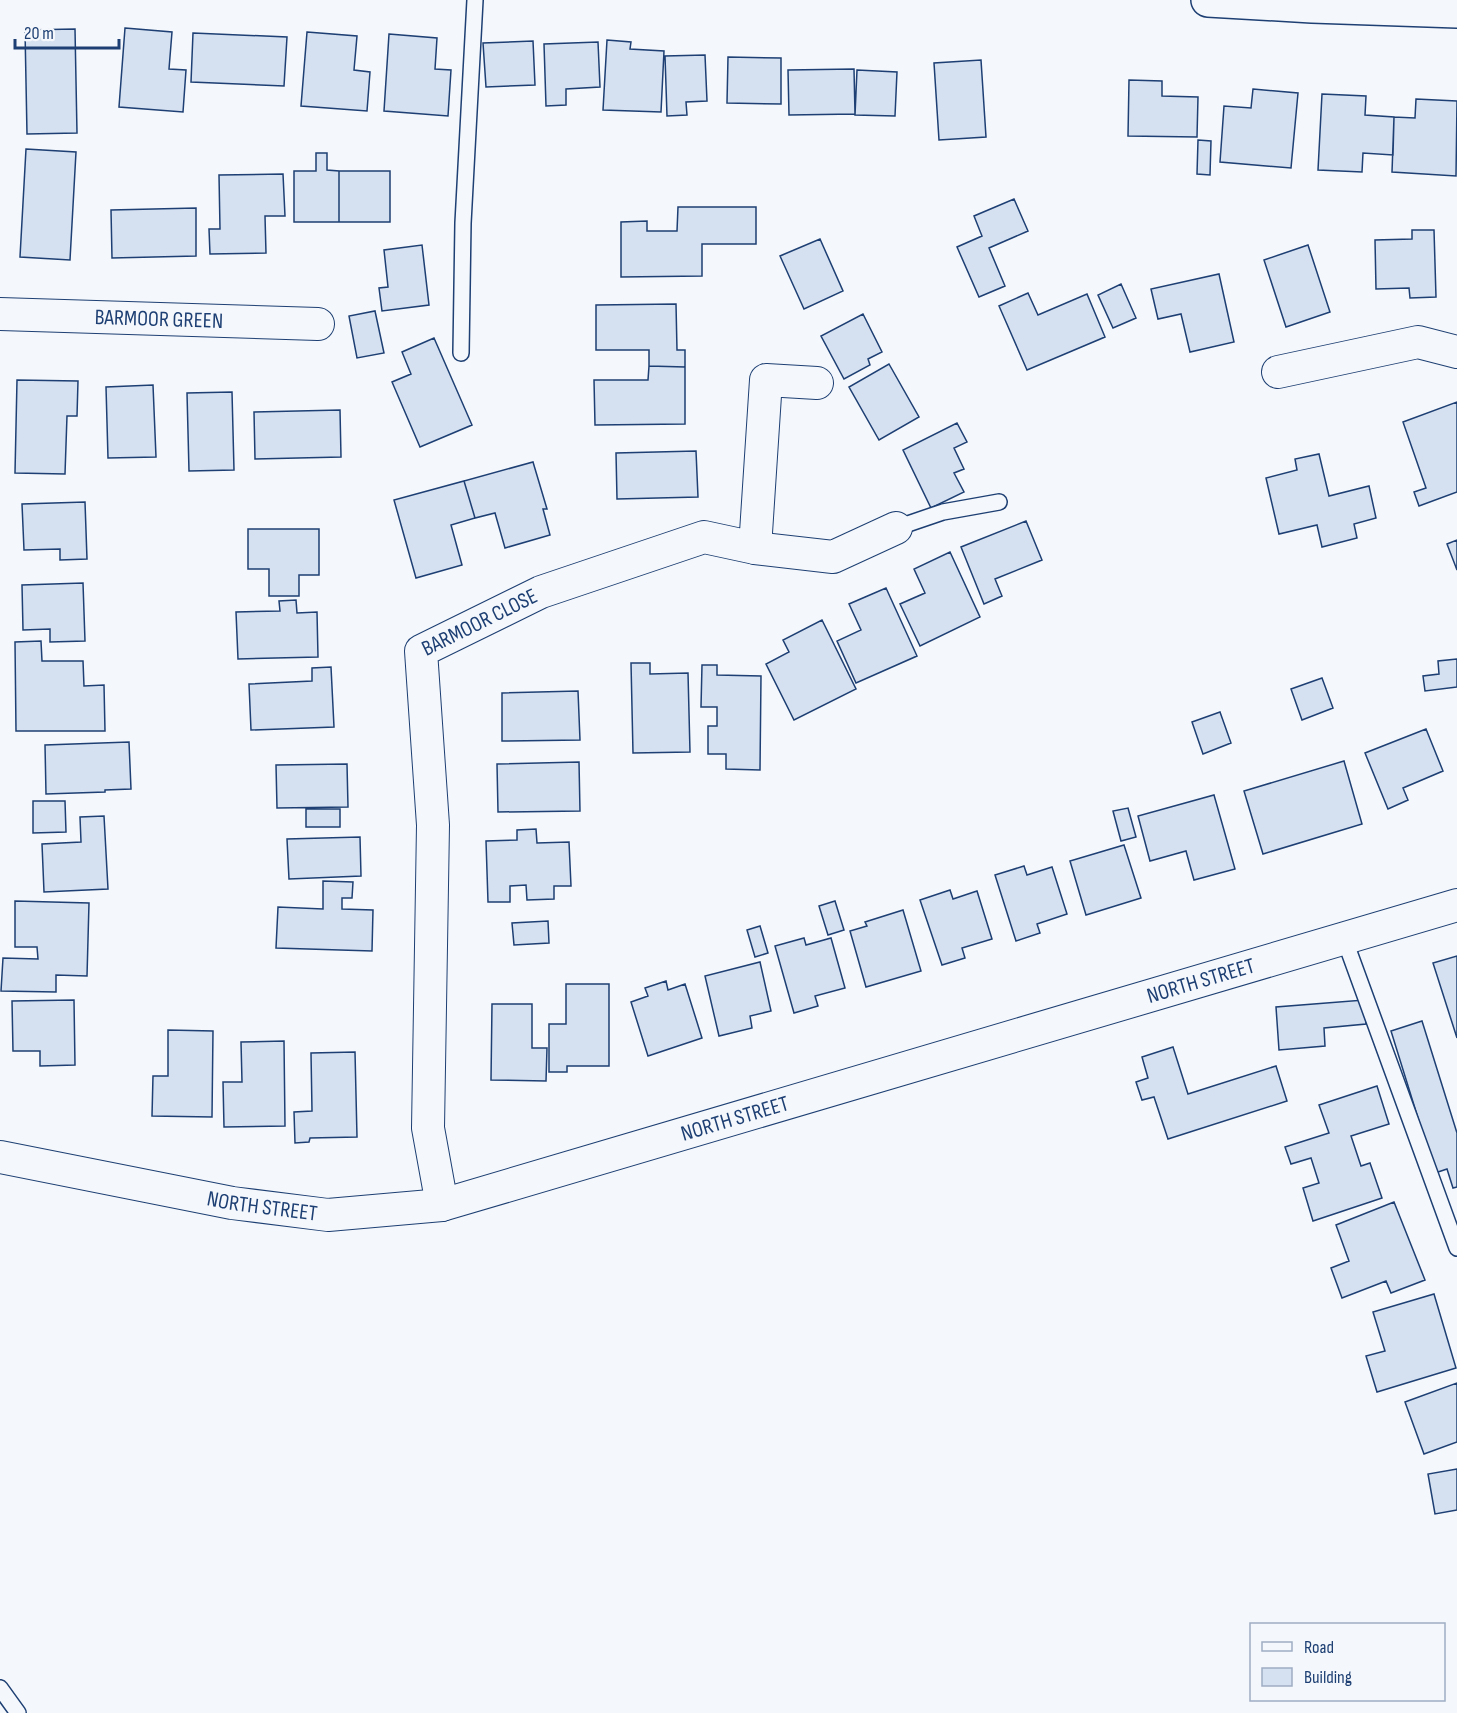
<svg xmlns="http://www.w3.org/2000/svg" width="1457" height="1713" viewBox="0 0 1457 1713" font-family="'Sofia Sans Condensed',sans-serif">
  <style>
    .building { fill: #d5e0f0; stroke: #1d3f73; stroke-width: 1.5 }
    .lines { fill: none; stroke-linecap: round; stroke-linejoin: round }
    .lane-casing { stroke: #1d3f73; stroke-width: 18 }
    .street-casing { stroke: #1d3f73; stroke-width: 34 }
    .highway-casing { stroke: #1d3f73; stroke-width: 36 }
    .lane { stroke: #f4f7fb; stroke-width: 15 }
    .street { stroke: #f4f7fb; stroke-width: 32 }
    .highway { stroke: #f4f7fb; stroke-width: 33 }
    .labels { text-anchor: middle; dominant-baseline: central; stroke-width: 4.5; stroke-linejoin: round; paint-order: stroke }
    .street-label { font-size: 22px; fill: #1d3f73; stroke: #f4f7fb }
  </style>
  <rect width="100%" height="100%" fill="#f4f7fb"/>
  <!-- building -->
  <path class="building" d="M125 28 172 32 169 69 186 70 183 112 119 107Z
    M75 29 77 133 27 134 25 30Z
    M307 32 357 36 354 70 370 72 367 111 301 106Z
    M193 33 287 37 284 86 191 82Z
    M389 34 437 38 435 69 451 70 448 116 384 111Z
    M607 40 631 42 630 49 664 51 661 112 603 110Z
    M533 41 535 85 486 87 483 43Z
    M598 42 600 87 566 89V105L546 106 544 44Z
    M705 55 707 101 686 102 687 115 667 116 665 56Z
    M728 57 781 58V104L727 103Z
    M981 60 986 137 939 140 934 63Z
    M854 69 855 114 789 115 788 70Z
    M857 70 897 72 895 116 855 115Z
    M1129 80 1162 81V96L1198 97 1197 137 1128 136Z
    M1253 89 1298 93 1291 168 1220 162 1224 106 1251 108Z
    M1322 94 1366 96 1365 115 1394 117 1393 155 1363 153 1362 172 1318 170Z
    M1416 99 1457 101 1456 176 1392 172 1394 117 1415 118Z
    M1198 140 1211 141 1210 175 1197 174Z
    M26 149 76 152 70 260 20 257Z
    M316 153H327V170L339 171V222H294V171H316Z
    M339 171H390V222H339Z
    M283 174 285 216H265L266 253 210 254 209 229H220L219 175Z
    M1014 199 1028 231 989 248 1005 286 979 297 957 247 982 236 974 216Z
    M678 207H756V244H702V276L621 277V222L647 221V231H677Z
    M196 208V256L112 258 111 210Z
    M1412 230H1434L1436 297 1410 298 1409 288 1376 289 1375 240 1412 239Z
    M820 239 843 291 804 309 780 256Z
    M422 245 429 305 382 311 379 288 388 287 384 250Z
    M1308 245 1330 312 1286 327 1264 260Z
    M1219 274 1234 342 1190 352 1181 314 1158 319 1151 289Z
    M1121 284 1136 318 1113 328 1098 295Z
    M1028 293 1038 315 1087 294 1105 337 1027 370 999 306Z
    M676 304 677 350H685V367L649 366V350H596V305Z
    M375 311 384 353 357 358 349 316Z
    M863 314 882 352 868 359 870 365 844 379 821 336Z
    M434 338 472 425 420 447 392 382 411 374 402 352Z
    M889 364 919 417 879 440 849 387Z
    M649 366 685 367V424L595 425 594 380H648Z
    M17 380 78 381 77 416H67L65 474 15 473Z
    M153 385 156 457 108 458 106 387Z
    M232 392 234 470 189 471 187 393Z
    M1457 402V492L1419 506 1414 492 1426 488 1403 422Z
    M340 410 341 457 255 459 254 412Z
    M957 423 967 442 954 448 964 469 954 473 964 492 931 508 903 450Z
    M696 451 698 497 617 499 616 453Z
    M1319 454 1329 496 1369 486 1376 518 1354 524 1357 538 1322 547 1317 525 1279 534 1266 478 1297 470 1295 459Z
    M533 462 547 509H543L550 535 505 548 495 513 475 518 464 481Z
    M464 481 475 518 451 525 462 565 416 578 394 500Z
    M85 502 87 559 60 560V549L24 550 22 504Z
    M1026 521 1042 560 995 579 1002 596 984 604 961 547Z
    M248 529H319V575H299V596H269V569H248Z
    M1457 540V570L1447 544Z
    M950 552 980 617 920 646 900 604 925 593 914 569Z
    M83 583 85 641 50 642V629L23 630 22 585Z
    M886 588 917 656 856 683 837 641 861 630 849 604Z
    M296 600 297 613 317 612 318 657 238 659 236 612 280 611 279 601Z
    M822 620 856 689 794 720 766 664 789 652 783 640Z
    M41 641 42 661H83L84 686 104 685 105 731H16L15 642Z
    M1457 659V687L1425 691 1423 676 1439 674 1438 661Z
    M631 663H650V674L688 673 690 752 633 753Z
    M702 665H717V675L761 676 760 770 726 769V754H708V726H717V707H701Z
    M331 667 334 727 251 730 249 684 312 681V668Z
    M1322 678 1333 708 1302 720 1291 689Z
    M578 691 580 740 502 741V693Z
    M1220 712 1231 743 1203 754 1192 722Z
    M1426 729 1443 771 1403 788 1408 800 1388 809 1365 753Z
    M129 742 131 789 105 790V792L46 794 45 745Z
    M1344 761 1362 824 1263 854 1244 791Z
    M579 762 580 811 498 812 497 764Z
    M347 764 348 807 277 808 276 765Z
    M1214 795 1235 869 1194 880 1186 851 1150 861 1138 816Z
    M33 801H65L66 832 33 833Z
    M1128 808 1136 837 1121 841 1113 811Z
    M306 809H340V827H306Z
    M104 816 108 889 44 892 42 844 81 842 80 817Z
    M536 829 537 843 569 842 571 886H554V899L527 900 526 885 510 886V902H488L486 841 517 840V830Z
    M360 837 361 876 289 879 287 839Z
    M1124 845 1141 898 1086 915 1070 861Z
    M1024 866 1027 875 1052 867 1067 914 1037 924 1040 933 1016 941 995 875Z
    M323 881 353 882 352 898H342V909L373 910 372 951 276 948 278 907 323 909Z
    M950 890 953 899 977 891 992 939 962 948 965 958 942 965 920 900Z
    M15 901 89 903 87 976 56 975V992L1 991 3 958 38 959 37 947H15Z
    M835 901 844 930 828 935 819 906Z
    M903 910 921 971 866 987 850 931 867 926 865 922Z
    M548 921 549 943 514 945 512 923Z
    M760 926 768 953 755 957 747 930Z
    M804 938 806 945 831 938 845 988 815 996 818 1006 794 1013 775 946Z
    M1457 956V1038L1433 963Z
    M760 962 771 1011 750 1016 752 1028 719 1036 705 976Z
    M666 981 668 990 685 984 702 1038 648 1056 631 1002 648 996 645 988Z
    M566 984H609V1066H567V1072H549V1024H566Z
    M74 1000 75 1065 40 1066V1051H13L12 1001Z
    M1364 1000 1366 1024 1324 1028 1325 1046 1279 1050 1276 1007Z
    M492 1004H532V1048H547L546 1081 491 1080Z
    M1422 1021 1457 1133V1187L1453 1188 1447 1169 1435 1173 1391 1031Z
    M168 1030 213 1031 212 1117 152 1116 153 1076H168Z
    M284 1041 285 1126 224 1127 223 1082H242L241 1042Z
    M1173 1047 1188 1094 1276 1066 1287 1101 1168 1139 1154 1097 1142 1100 1136 1082 1148 1078 1142 1057Z
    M355 1052 357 1137 310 1138 309 1142 295 1143 294 1112 312 1111 311 1053Z
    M1377 1086 1389 1124 1351 1136 1361 1166 1370 1163 1382 1198 1313 1221 1303 1188 1319 1183 1311 1158 1291 1164 1285 1147 1329 1133 1319 1105Z
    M1394 1202 1425 1280 1391 1293 1386 1281 1342 1298 1331 1268 1349 1261 1336 1225Z
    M1434 1294 1456 1368 1377 1392 1366 1356 1385 1351 1373 1312Z
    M1457 1383V1442L1424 1454 1405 1402Z
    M1457 1469V1510L1435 1514 1428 1474Z"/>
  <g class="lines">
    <!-- lane casing -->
    <g class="lane-casing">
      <path id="lane" d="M461 353 463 223 475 0
        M896 528 943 512 999 502
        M1344 938 1457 1248
        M0 1688 18 1713"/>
    </g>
    <!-- street casing -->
    <g class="street-casing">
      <g id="street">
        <path id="s1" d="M0 314 318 324"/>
        <path d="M1278 372 1418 342 1457 352"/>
        <path d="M755 548 833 557 896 528"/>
        <path id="s2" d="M0 1157 232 1203 328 1215 442 1205 1457 905"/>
        <path id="s3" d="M442 1205 428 1128 433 825 421 651 541 592 704 537 755 548 766 380 817 383"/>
      </g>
    </g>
    <!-- highway casing -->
    <g class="highway-casing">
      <path id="highway" d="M1208 0 1312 6 1457 11"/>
    </g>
    <!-- lane -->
    <use href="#lane" class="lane"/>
    <!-- street -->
    <use href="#street" class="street"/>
    <!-- highway -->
    <use href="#highway" class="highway"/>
  </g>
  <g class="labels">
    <!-- street labels -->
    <g class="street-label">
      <text stroke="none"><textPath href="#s1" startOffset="159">BARMOOR GREEN</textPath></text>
      <text stroke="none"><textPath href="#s3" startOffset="621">BARMOOR CLOSE</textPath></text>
      <text stroke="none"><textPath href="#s2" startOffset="1239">NORTH STREET</textPath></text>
      <text stroke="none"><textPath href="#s2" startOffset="753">NORTH STREET</textPath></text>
      <text stroke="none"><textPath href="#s2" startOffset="267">NORTH STREET</textPath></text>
    </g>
  </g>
  <!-- legend -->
  <rect x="1250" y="1623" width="195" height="78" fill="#f4f7fb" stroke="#9eadc5" stroke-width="1.5"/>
  <rect x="1262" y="1642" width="30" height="9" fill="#f4f7fb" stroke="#9eadc5" stroke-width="1.5"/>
  <text x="1304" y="1653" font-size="18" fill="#1d3f73">Road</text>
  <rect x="1262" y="1668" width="30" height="18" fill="#d5e0f0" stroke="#9eadc5" stroke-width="1.5"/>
  <text x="1304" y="1683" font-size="18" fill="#1d3f73">Building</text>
  <!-- scale -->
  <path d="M15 39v9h104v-9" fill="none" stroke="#1d3f73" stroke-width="3"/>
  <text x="24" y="39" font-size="18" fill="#1d3f73" stroke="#f4f7fb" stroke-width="4.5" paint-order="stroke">20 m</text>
</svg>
